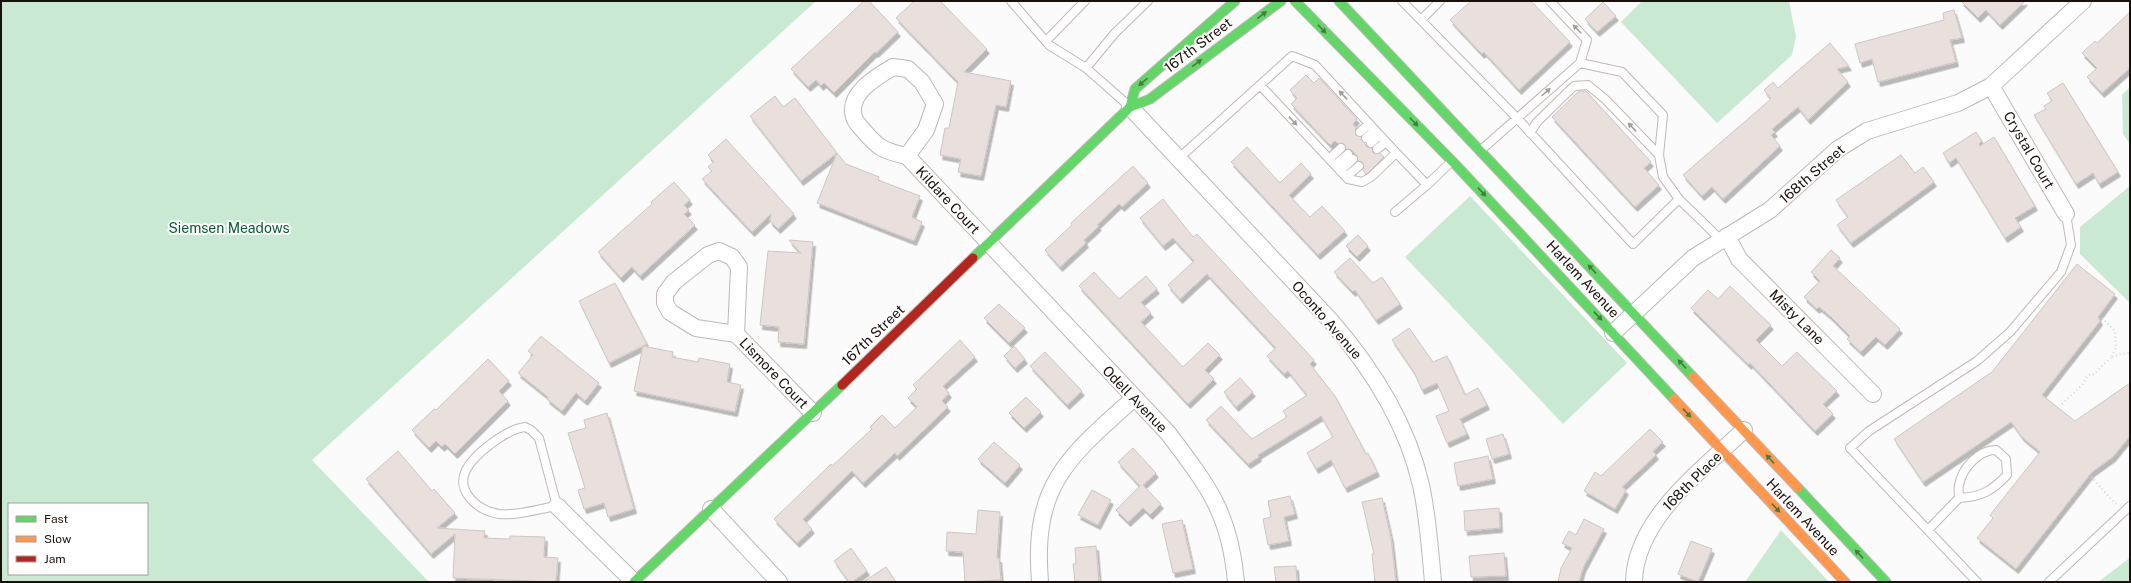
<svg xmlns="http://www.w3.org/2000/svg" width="2131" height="583" viewBox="0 0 2131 583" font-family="'Public Sans',sans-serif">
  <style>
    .green { fill: #c9e9d3; fill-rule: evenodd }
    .building { fill: #e9e0de; stroke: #cdc6c5; filter: url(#shadow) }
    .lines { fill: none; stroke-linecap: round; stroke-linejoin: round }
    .lane-casing { stroke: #c0b9b6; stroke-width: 10 }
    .street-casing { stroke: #c0b9b6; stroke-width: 18 }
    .fast-casing { stroke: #c0b9b6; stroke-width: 11 }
    .slow-casing { stroke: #c0b9b6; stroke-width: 11 }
    .jam-casing { stroke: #c0b9b6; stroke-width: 11 }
    .path { stroke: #d9d8d8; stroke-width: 2.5; stroke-dasharray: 1 3; stroke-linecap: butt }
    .lane { stroke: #fefefe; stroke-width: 8 }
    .street { stroke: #fefefe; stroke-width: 16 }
    .fast { stroke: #63d668; stroke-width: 9 }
    .slow { stroke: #ff974d; stroke-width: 9 }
    .jam { stroke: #b3261e; stroke-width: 9 }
    .oneway { fill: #437c3d }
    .oneway2 { fill: #a39e9c }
    .labels { text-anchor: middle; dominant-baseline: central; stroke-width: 4; stroke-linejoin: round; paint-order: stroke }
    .street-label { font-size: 14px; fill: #1b0f09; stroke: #fff }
    .park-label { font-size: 14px; fill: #085a32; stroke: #fff }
  </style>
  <defs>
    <filter id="shadow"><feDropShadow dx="2.5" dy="4.5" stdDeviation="0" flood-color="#0004"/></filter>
  </defs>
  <rect width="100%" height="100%" fill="#fbfbfb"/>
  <!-- green -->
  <path class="green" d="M1 1H816L312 460 429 582H1ZM9 504H147V574H9Z
    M1642 1H1789L1796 37 1792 55 1717 123 1621 22Z
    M2130 87V144L2123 134 2122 95Z
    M2130 186V303L2080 254V227Z
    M1470 196 1627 363 1563 424 1405 257Z
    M1781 530 1829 582H1745Z
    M2130 557V582H2098L2127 560Z"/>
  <!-- building -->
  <path class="building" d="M864 1H869L898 32 876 53 875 52 834 93 824 83 821 86 816 80 808 87 791 69Z
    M914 1H940L987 49 964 72 1011 81 1006 107 996 105 981 176 958 172 961 159 940 155 945 128H949L958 82 896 18Z
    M1471 1H1531L1570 42 1519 90 1484 52 1482 54 1450 20Z
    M1961 1H2025L2000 25 1986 10 1978 18Z
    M1603 2 1616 16 1597 32 1585 19Z
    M1954 10 1962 38 1950 40 1956 62 1878 82 1872 59 1860 63 1855 44 1944 20 1943 13Z
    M2130 12V68L2102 93 2087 77 2097 68 2082 53 2095 41 2097 43Z
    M1830 43 1849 66 1837 69 1848 82 1808 120 1798 107 1772 129 1775 132 1771 135 1780 146 1723 199 1712 187 1702 196 1683 175 1771 99 1764 90 1773 82 1778 88Z
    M1306 75 1314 83 1319 78 1357 119 1353 124 1356 128V135L1361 137 1367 147 1372 148 1373 153H1380L1384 157 1368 173 1366 174 1363 170V163L1358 161 1357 156 1352 150 1346 149 1343 143 1338 144 1335 141 1330 145 1291 104 1297 98 1290 90Z
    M2063 83 2118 172 2099 184 2093 173 2076 184 2034 115 2046 109 2044 106 2052 101 2047 93Z
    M1579 91H1586L1651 162 1644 168 1659 185 1635 207 1552 117Z
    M775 96 783 107 795 98 837 153 801 181 750 116Z
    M1976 132 1982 141 1979 144 1980 146 1994 137 2035 206 2015 218 2021 227 2005 238 1956 158 1949 163 1943 153Z
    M726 139 794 214 778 229 770 221 771 214 752 232 702 179 712 171 708 167 714 162 708 155Z
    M1247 147 1280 183 1301 163 1311 174 1289 195 1310 217 1322 206 1345 231 1318 255 1231 162Z
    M837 153 846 164 879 177 878 180 920 196 912 217 922 222 914 241 817 203Z
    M1901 155 1915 173 1923 167 1934 182 1851 243 1837 225 1848 217 1836 200Z
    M1133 166 1148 183 1122 207 1119 204 1097 225 1099 226 1084 240 1086 243 1060 267 1045 250 1072 225 1071 223Z
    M674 182 690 200 684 205 689 210 684 214 695 225 640 276 632 267 621 278 598 252 652 204 651 202Z
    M1163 199 1193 237 1197 234 1314 360 1310 364 1335 396 1366 454 1368 453 1377 472 1345 488 1331 460 1316 469 1307 453 1333 437 1321 416 1258 455 1259 457 1248 464 1206 420 1221 406 1252 439 1287 417 1283 411 1307 395 1288 371 1284 374 1267 356 1276 348 1207 274 1180 299 1168 285 1194 261 1173 238 1163 246 1140 218Z
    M1358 235 1368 246 1357 257 1346 246Z
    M789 240 813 242 804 344 778 342 779 327 760 325 768 251 801 253Z
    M1831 250 1840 258 1833 266 1900 329 1885 345 1876 337 1861 352 1847 339 1850 336 1830 316 1819 307 1817 309 1804 297 1820 281 1811 272Z
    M1350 258 1373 283 1382 277 1400 304 1376 320 1355 290 1353 292 1334 272Z
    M2077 264 2115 294 2098 317 2100 321 2042 395 2075 421 2130 383V436L2113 457 2092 472 2016 569 1977 538 1993 518 1990 515 2040 452 2022 437 2011 422 1923 482 1894 439 1992 372Z
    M1094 272 1119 299 1146 276 1157 289 1141 302 1151 313 1141 322 1183 367 1208 343 1220 355 1205 370 1214 379 1188 404 1079 286Z
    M615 283 647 344 609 363 579 301Z
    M1730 286 1771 325 1756 340 1782 366 1797 352 1837 391 1823 404 1833 414 1815 431 1750 363 1749 365 1691 308 1708 290 1718 299Z
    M999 304 1025 328 1009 343 984 318Z
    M1409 328 1433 362 1447 356 1465 395 1478 388 1487 405 1460 419 1467 434 1447 443 1436 416 1449 411 1437 383 1422 390 1414 372 1392 340Z
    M541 336 599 383 585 401 576 393 562 411 547 399 548 397 518 373 533 355 528 351Z
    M960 340 975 357 943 386 949 393 942 401 948 407 897 456 895 453 863 483 852 471 803 519 812 529 797 543 774 519 831 464 832 466 872 429 870 427 882 415 895 428 917 407 908 398 917 389 913 385Z
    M643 346 673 352 672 357 698 362 699 358 730 364 727 382 741 385 735 412 634 391Z
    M1014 346 1025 359 1015 368 1004 356Z
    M1045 352 1082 391 1067 405 1030 366Z
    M488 359 509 381 499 391 508 401 455 454 445 444 442 447 436 441 429 448 412 430 434 409 436 410Z
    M1240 378 1253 392 1236 407 1224 392Z
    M1026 397 1041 412 1024 428 1009 413Z
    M607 413 634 509 608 517 604 503 584 509 578 490 585 488 568 433 586 428 584 420Z
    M1650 429 1663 442 1653 451 1656 455 1622 487 1626 490 1615 509 1584 491 1595 472 1601 476Z
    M1503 434 1509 454 1492 459 1486 439Z
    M994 442 1020 465 1005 483 978 459Z
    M1133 448 1156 473 1143 485 1161 504 1150 515 1143 508 1128 522 1116 510 1140 486 1118 462Z
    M398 451 432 491 434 489 455 513 437 528 485 531 484 538 510 539V536L545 537 544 557 558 558 556 582 453 578 455 534 431 554 366 479Z
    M1488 456 1493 479 1458 486 1454 463Z
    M1092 490 1111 500 1098 525 1078 515Z
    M1290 496 1295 514 1284 517 1289 541 1268 545 1263 519 1271 517 1268 501Z
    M1382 498 1391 538 1396 582H1375L1372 554H1374L1362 502Z
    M1499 508 1500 528 1465 531 1464 511Z
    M978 510 1000 512 997 558H999L1001 580 965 582 963 552 946 551 947 532 976 534Z
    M1584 519 1604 529 1583 568 1579 582H1558L1561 568 1572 548 1562 543 1569 531 1576 535Z
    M1182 520 1193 569 1173 573 1162 524Z
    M1691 541 1712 549 1698 582 1678 574Z
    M1096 546 1099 582H1075L1073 564H1076L1075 548Z
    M851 548 867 571 852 582H849L834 561Z
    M1504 553 1506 576 1471 577 1469 556Z
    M1296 566 1297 582H1276L1274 567Z
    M886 567 896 582H863Z"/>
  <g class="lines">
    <!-- lane casing -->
    <g class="lane-casing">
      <path id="lane" d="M1011 1 1049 45 1086 68 1128 105
        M1402 1 1517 118 1633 244 1679 199 1721 240
        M1421 20 1440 1
        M1046 41 1085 1
        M1580 63 1622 72 1663 115 1659 155 1663 177 1679 199
        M1086 68 1115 33 1148 1
        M1260 85 1292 56 1315 65 1386 142 1377 149
        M1360 132 1369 124
        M1530 133 1537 122 1574 86 1588 85 1606 100 1659 155
        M1366 138 1375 130
        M1386 142 1427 185 1452 161
        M1371 143 1380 135
        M1481 150 1580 63 1587 40 1550 1
        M1178 159 1260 85 1348 179 1362 182 1371 177 1396 153
        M1329 159 1341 148
        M1335 165 1348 154
        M1340 171 1353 159
        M1346 177 1359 166
        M1395 212 1427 185
        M525 427 531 430 539 438 557 506C538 509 518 516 499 514 479 511 455 492 466 470 474 454 507 429 525 427Z
        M1928 530 1959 498C1959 494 1958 489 1959 485 1962 468 1979 450 1996 450L2006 459 2007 475C1992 491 1981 497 1959 498
        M1977 582 1850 448 1869 431 1977 361 2010 332 2061 272 2071 245 2066 214
        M2049 582 2130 506"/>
    </g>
    <!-- street casing -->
    <g class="street-casing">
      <path id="street" d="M893 67 908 69 922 82 935 104 926 130 907 156C883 151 878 148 863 130 860 126 855 122 854 117 847 94 876 77 893 67Z
        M1991 86 2066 214
        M1130 107 1330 320C1371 367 1407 424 1421 485 1428 517 1430 549 1433 582
        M907 156 1168 433C1208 486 1230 513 1236 582
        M1727 236 1739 259 1873 394
        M1613 333 1693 258 1770 210 1838 149 1867 131 1958 103 1991 86 2083 1
        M736 334 739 267 732 257 719 251 708 255 674 282 665 294V303L670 312 696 328 736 334 813 413
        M557 506 634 582
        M711 509 779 582
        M1040 582C1032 485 1067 458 1134 398
        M1634 582C1635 519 1702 470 1744 430"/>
    </g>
    <!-- fast casing -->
    <g class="fast-casing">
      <path id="fast" d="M1295 1 1455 164 1674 399
        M1339 1 1693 377
        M1130 107 1135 89 1235 1
        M973 258 1130 107 1150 99 1281 1
        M1798 488 1886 582
        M634 582 842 385"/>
    </g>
    <!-- slow casing -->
    <g class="slow-casing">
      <path id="slow" d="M1693 377 1798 488
        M1674 399 1845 582"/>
    </g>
    <!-- jam casing -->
    <g class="jam-casing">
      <path id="jam" d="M842 385 973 258"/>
    </g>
    <!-- path -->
    <path class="path" d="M2102 318 2115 331 2116 348 2111 358 2120 354 2130 353
      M2062 404 2082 385 2088 375 2094 374 2111 358
      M2091 477 2116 504"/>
    <!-- lane -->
    <use href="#lane" class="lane"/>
    <!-- street -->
    <use href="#street" class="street"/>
    <!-- fast -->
    <use href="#fast" class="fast"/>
    <!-- slow -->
    <use href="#slow" class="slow"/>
    <!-- jam -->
    <use href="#jam" class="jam"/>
  </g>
  <!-- one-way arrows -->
  <defs><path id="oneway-solid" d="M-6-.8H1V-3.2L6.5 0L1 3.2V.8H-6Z"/></defs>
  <g class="oneway">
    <use href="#oneway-solid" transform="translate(1262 15) rotate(-37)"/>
    <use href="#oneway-solid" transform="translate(1322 29) rotate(46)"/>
    <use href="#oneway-solid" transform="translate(1197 63) rotate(-37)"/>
    <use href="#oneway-solid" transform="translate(1143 82) rotate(139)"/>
    <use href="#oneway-solid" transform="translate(1414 122) rotate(46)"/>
    <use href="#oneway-solid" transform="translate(1482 192) rotate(47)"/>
    <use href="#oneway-solid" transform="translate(1592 269) rotate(-133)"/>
    <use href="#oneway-solid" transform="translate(1598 316) rotate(47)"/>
    <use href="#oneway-solid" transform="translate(1682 364) rotate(-133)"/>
    <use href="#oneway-solid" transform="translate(1687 413) rotate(47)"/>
    <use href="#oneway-solid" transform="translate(1770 459) rotate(-133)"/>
    <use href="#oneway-solid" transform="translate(1776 508) rotate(47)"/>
    <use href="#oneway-solid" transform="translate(1859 554) rotate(-133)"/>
  </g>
  <g class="oneway2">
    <use href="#oneway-solid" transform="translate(1577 29) rotate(-134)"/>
    <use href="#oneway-solid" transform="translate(1546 92) rotate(-42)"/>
    <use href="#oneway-solid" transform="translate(1343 95) rotate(-133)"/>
    <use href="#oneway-solid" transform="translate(1293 121) rotate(47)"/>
    <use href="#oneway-solid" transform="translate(1632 127) rotate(-133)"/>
  </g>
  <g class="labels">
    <!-- street labels -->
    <g class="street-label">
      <text transform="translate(1198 45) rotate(-37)">167th Street</text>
      <text transform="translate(2029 150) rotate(60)">Crystal Court</text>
      <text transform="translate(1812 174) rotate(-41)">168th Street</text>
      <text transform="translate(948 200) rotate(47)">Kildare Court</text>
      <text transform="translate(1583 279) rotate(47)">Harlem Avenue</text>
      <text transform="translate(1797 317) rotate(45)">Misty Lane</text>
      <text transform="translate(1327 320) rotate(49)">Oconto Avenue</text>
      <text transform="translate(873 335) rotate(-44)">167th Street</text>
      <text transform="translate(774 373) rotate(46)">Lismore Court</text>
      <text transform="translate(1135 399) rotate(46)">Odell Avenue</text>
      <text transform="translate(1692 481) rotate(-45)">168th Place</text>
      <text transform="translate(1803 517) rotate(47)">Harlem Avenue</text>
    </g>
    <!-- park labels -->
    <g class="park-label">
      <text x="229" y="228">Siemsen Meadows</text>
    </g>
  </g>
  <!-- border -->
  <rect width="2131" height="583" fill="none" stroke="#1b0f09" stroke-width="4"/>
  <!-- legend -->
  <rect x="8" y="503" width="140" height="72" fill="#ffffff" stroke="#a49f9d"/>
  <rect x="16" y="516" width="20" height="6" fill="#63d668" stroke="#a49f9d"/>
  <text x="44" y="523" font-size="12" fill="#1b0f09">Fast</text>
  <rect x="16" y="536" width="20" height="6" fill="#ff974d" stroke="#a49f9d"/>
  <text x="44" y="543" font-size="12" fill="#1b0f09">Slow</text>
  <rect x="16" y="556" width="20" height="6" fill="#b3261e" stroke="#a49f9d"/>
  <text x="44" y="563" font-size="12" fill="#1b0f09">Jam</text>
</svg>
